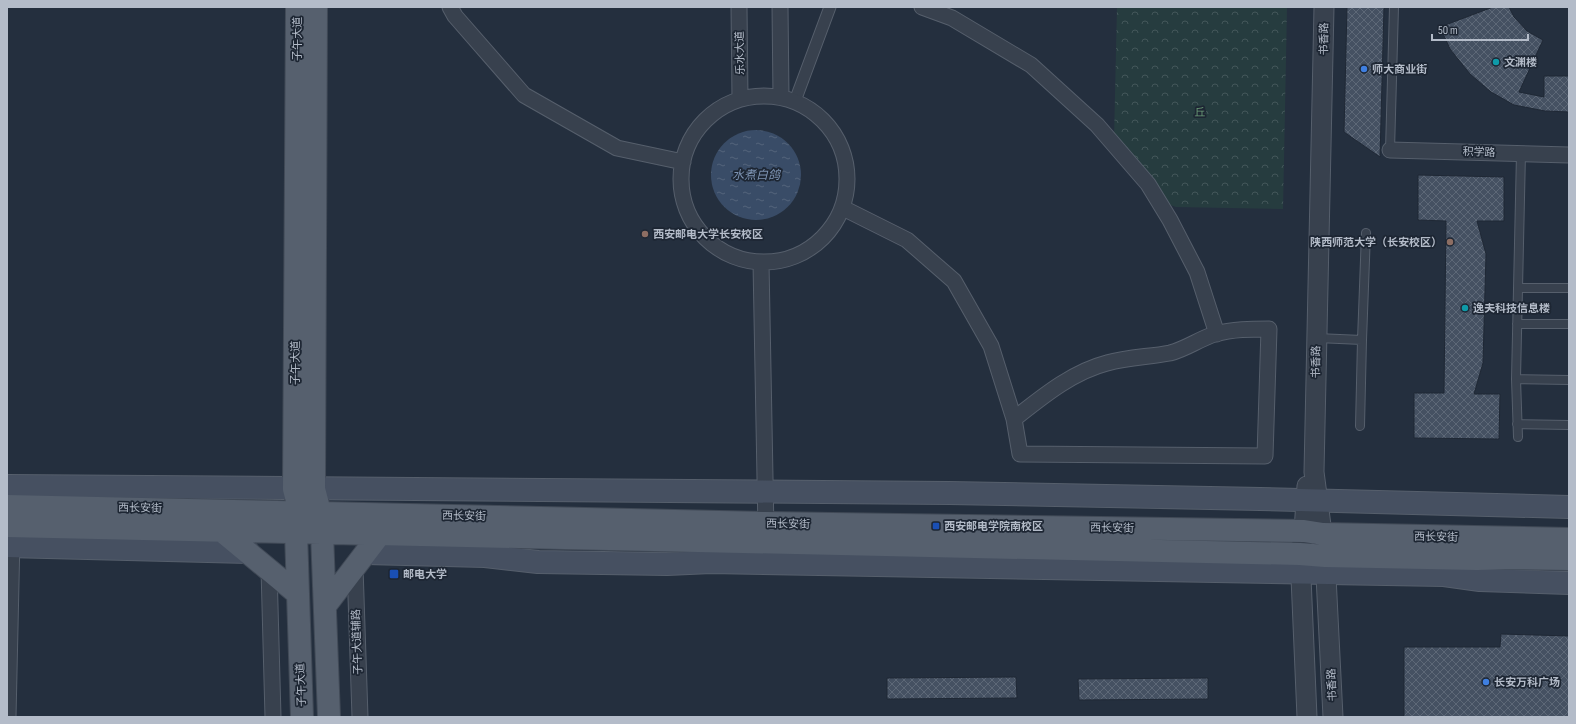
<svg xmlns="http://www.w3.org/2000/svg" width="1576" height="724" viewBox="0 0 1576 724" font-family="'Sofia Sans Condensed','Noto Sans SC',sans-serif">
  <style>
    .forest { fill: url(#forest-crowns) }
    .water { fill: url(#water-ripples) }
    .building { fill: url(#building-cross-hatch); stroke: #1f2835 }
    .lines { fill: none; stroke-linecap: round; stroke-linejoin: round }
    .service-casing { stroke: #565f6c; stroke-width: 10 }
    .pedestrian-casing { stroke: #565f6c; stroke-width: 13 }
    .minor-casing { stroke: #565f6c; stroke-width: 17 }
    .tertiary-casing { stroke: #565f6c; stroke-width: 21 }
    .secondary-casing { stroke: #565f6c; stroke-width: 24 }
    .primary-casing { stroke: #414a57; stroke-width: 24 }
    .service { stroke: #38414e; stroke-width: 8 }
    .pedestrian { stroke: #38414e; stroke-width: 11 }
    .minor { stroke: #38414e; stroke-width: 15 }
    .tertiary { stroke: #38414e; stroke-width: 19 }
    .secondary { stroke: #465061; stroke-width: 22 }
    .primary { stroke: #56606e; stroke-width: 22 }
    .culture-dot { fill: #0f9aa8; stroke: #1d2633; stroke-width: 1.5 }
    .shop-dot { fill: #3f7fe0; stroke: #1d2633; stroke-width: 1.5 }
    .education-dot { fill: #8d6e63; stroke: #1d2633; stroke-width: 1.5 }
    .transit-dot { fill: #1a4fb4; stroke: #1d2633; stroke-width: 1.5 }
    .labels { text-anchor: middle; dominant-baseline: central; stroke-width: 3.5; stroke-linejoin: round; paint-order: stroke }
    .street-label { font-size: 11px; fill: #b4bcc9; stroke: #1d2633 }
    .poi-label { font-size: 11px; font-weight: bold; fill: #b4bcc9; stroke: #1d2633; text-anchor: start }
    .park-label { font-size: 11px; fill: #6b9a76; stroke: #1d2633 }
    .water-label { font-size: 12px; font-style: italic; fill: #7c92b1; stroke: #1d2633 }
  </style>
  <defs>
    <pattern id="forest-crowns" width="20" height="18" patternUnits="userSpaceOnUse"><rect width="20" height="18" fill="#263c3f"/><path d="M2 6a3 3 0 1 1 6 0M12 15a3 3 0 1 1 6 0" fill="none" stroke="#435659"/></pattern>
    <pattern id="water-ripples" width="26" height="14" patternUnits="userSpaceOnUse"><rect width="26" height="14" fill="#394c67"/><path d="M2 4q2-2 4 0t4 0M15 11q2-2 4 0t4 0" fill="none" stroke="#53647b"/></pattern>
    <pattern id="building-cross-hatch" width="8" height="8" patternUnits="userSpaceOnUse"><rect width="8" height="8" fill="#455162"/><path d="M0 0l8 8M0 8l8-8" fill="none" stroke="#5d6877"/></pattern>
  </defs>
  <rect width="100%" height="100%" fill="#242f3e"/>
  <!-- forest -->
  <path class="forest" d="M1117 7H1287L1283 209 1176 207 1159 201 1114 140Z"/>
  <!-- water -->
  <path class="water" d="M711 175a45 45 0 1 1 90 0a45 45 0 1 1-90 0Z"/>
  <!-- building -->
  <path class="building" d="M1347 7H1384L1380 157 1344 132Z
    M1493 7H1509L1514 17 1527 31 1543 40 1519 92 1544 97V76H1569V112L1545 111 1514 105 1491 92 1470 74 1450 49 1440 27Z
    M1418 175 1504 177V221H1477L1486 254 1483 363 1474 394H1500L1499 439 1414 438V393H1444L1446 221 1418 220Z
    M1501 634 1569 636V717H1404V647H1500Z
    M1016 677 1017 698 887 699V678Z
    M1208 678V699L1079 700 1078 679Z"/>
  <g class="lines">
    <!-- service casing -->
    <g class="service-casing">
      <path id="service" d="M1390 150 1394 7
        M1518 288H1569
        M1517 324H1569
        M1317 338 1362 340 1366 233
        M1516 379 1569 380
        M1517 424 1569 425
        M1360 426 1362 340
        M1518 437 1516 379 1521 153"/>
    </g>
    <!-- pedestrian casing -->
    <g class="pedestrian-casing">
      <path id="pedestrian" d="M795 101 830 7"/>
    </g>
    <!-- minor casing -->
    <g class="minor-casing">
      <path id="minor" d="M450 7 455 16 524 95 617 148 683 162
        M739 7 740 99
        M780 7 781 97
        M922 7 952 18 1031 65 1097 125 1148 184 1170 220 1197 272 1217 334
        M681 179a83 83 0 1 1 166 0a83 83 0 1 1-166 0Z
        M1390 150 1569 155
        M843 208 907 240 954 281 991 346 1014 419 1020 454 1265 456 1269 329C1251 329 1233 329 1215 334 1199 339 1186 349 1170 353 1149 357 1128 357 1107 363 1072 372 1042 397 1014 419
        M761 263 766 531
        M355 567 360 717
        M269 569 273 717
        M8 717 12 538"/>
    </g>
    <!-- tertiary casing -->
    <g class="tertiary-casing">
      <path id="tertiary" d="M1324 7 1314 472 1325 556 1333 717
        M1307 486 1304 531 1300 554 1307 717"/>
    </g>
    <!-- secondary casing -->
    <g class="secondary-casing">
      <path id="secondary" d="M7 486C321 490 635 489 949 493 1156 496 1362 501 1569 507
        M7 546 248 552
        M366 553 485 556 538 562 667 564 711 562 1444 575 1480 580 1569 583"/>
    </g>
    <!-- primary casing -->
    <g class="primary-casing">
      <path id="primary" d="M297 7 294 489 300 512 296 532 302 717
        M316 7 314 489 320 512 322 533 329 717
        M7 506 766 523 1304 531 1323 534 1569 539
        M7 526 1300 554 1325 556 1477 559 1514 558 1569 559
        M222 531 298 594
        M325 606 380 534"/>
    </g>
    <!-- service -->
    <use href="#service" class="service"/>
    <!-- pedestrian -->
    <use href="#pedestrian" class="pedestrian"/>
    <!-- minor -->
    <use href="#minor" class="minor"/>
    <!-- tertiary -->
    <use href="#tertiary" class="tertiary"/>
    <!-- secondary -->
    <use href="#secondary" class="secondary"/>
    <!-- primary -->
    <use href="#primary" class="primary"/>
  </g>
  <!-- markers -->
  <g class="culture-dot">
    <circle cx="1496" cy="62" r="4"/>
    <circle cx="1465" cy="308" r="4"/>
  </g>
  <g class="shop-dot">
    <circle cx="1364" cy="69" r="4"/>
    <circle cx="1486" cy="682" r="4"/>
  </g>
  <g class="education-dot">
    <circle cx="645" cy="234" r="4"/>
    <circle cx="1450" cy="242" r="4"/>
  </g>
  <g class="transit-dot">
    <rect x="932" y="522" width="8" height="8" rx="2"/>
    <rect x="389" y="569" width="10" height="10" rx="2"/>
  </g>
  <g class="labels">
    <!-- street labels -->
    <g class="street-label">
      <text transform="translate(297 39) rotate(-90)">子午大道</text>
      <text transform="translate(1324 39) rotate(-89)">书香路</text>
      <text transform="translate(740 53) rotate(-91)">乐水大道</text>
      <text transform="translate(1479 152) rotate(2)">积学路</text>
      <text transform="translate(1316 362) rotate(-89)">书香路</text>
      <text transform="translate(295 363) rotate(-90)">子午大道</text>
      <text transform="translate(140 508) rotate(1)">西长安街</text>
      <text transform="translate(464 516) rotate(1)">西长安街</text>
      <text transform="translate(788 524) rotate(1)">西长安街</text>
      <text transform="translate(1112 528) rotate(1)">西长安街</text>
      <text transform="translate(1436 537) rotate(1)">西长安街</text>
      <text transform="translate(357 642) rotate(-92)">子午大道辅路</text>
      <text transform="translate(301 685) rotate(-92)">子午大道</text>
      <text transform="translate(1332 685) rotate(-93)">书香路</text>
    </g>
    <!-- poi labels -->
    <g class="poi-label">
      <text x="1504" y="62">文渊楼</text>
      <text x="1372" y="69">师大商业街</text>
      <text x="653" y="234">西安邮电大学长安校区</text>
      <text x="1442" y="242" text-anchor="end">陕西师范大学（长安校区）</text>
      <text x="1473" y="308">逸夫科技信息楼</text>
      <text x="944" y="526">西安邮电学院南校区</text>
      <text x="403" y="574">邮电大学</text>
      <text x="1494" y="682">长安万科广场</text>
    </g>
    <!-- park labels -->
    <g class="park-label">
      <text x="1200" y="112">丘</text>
    </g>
    <!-- water labels -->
    <g class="water-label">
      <text x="756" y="175">水煮白鸽</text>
    </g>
  </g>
  <!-- border -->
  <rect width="1576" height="724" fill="none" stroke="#b4bcc9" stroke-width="16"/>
  <!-- scale -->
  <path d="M1432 34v6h96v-6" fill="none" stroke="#b4bcc9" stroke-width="2"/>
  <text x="1438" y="34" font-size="12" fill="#b4bcc9" stroke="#1d2633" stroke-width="3" paint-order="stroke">50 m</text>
</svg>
